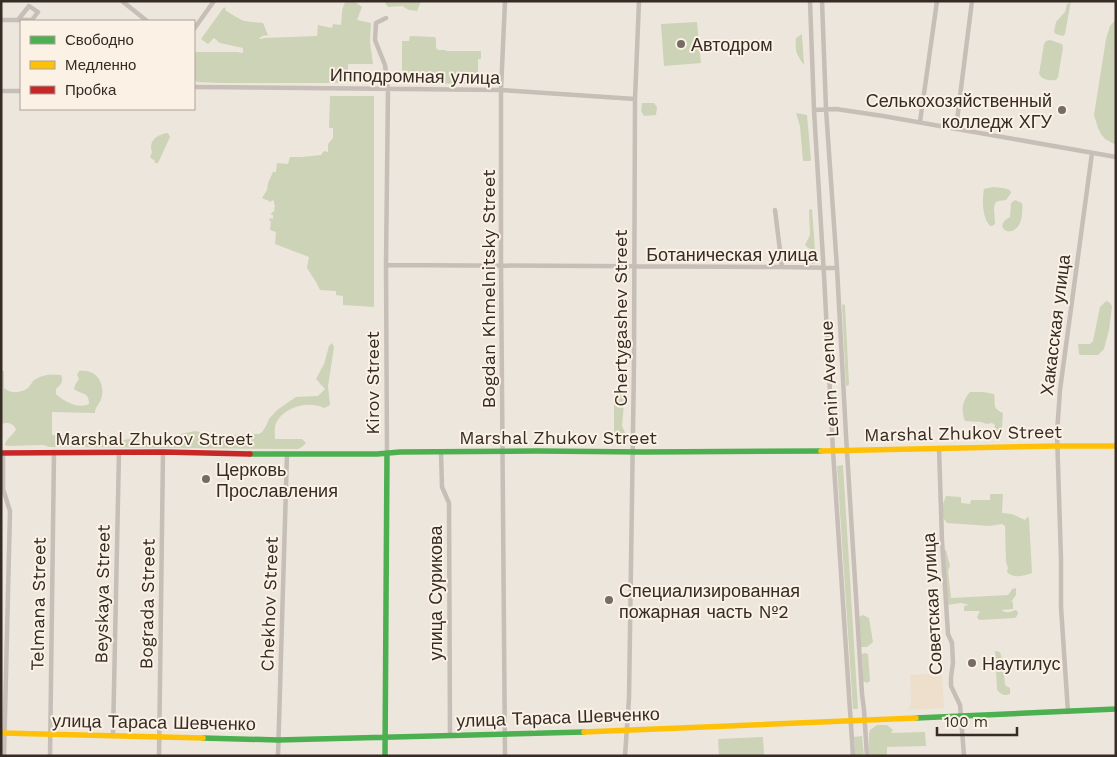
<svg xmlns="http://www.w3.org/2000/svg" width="1117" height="757" viewBox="0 0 1117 757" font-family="'Work Sans',sans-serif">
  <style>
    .green { fill: #cdd3b6 }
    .plaza { fill: #eddfcb }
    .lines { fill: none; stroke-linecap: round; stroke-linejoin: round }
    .street { stroke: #c6beb7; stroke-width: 4.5 }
    .fast { stroke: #4caf50; stroke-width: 5.5 }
    .slow { stroke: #ffc107; stroke-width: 5.5 }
    .jam { stroke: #c62828; stroke-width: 5.5 }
    .poi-dot { fill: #766c65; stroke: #fbf1e4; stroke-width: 2 }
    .labels { text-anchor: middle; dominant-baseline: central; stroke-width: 4; stroke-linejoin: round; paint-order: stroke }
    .poi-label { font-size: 18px; fill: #362b25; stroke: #fbf1e4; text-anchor: start }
    .street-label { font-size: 18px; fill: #362b25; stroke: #fbf1e4 }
  </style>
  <rect width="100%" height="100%" fill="#ede6dd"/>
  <!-- green -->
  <path class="green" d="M346 1H354L362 7 357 20 371 23 370 42 373 64H348V83H220L197 82 194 79V52H237L243 53V48L220 43 214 38 208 44 201 39 224 7 226 9 225 10C228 12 242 21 245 21 251 22 257 22 263 23L268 35 262 36 259 39H261L264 38 317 36 318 25 332 28 333 24 341 25C342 17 341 7 346 1Z
    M384 1H421L417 11 409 10 402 6 388 7Z
    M1070 1H1071L1065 34 1063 36 1056 34 1054 32 1056 22 1065 12 1067 4 1070 3Z
    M1116 19V145L1105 139 1101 134 1098 128 1094 115 1106 39 1110 26Z
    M697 22 701 63 664 66 661 24Z
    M802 34V35L804 65C796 54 795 51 796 38Z
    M410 36 435 37 436 39V48L438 50H446V51H481V59H478V84L402 83V41H409Z
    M1050 40 1062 44 1063 48 1058 77 1056 80C1050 81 1042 80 1039 74L1044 44 1046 41Z
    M330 96H374V307L343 305V296L336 295V291L320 290 316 282 307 268 309 257 275 244 276 232 270 230 271 221H269L270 218 273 219V215H271L272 212H274L275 205 274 204V201L272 200 271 202 262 198 267 190 268 183 273 172H276L277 163 288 164 290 157H301L321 155 324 151 328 152V144L333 138V128H329Z
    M642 103H654L657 107 656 115 644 116 641 111Z
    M796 113 807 115 811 160 810 161H803L800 126Z
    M168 133 170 137 158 163H155V161L150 157 152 152C148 141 157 134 168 133Z
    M993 187 1003 188 1010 190 1011 193 1006 200 998 201 995 203 994 208 995 224 992 226H990C982 217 982 200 984 189Z
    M1015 200 1022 203C1023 207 1022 210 1022 215 1018 244 989 228 1010 217L1011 203Z
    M812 209 816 263 812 264 811 249 808 248 805 245 810 235 809 210Z
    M1107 301 1109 302 1112 306 1109 330 1104 349 1098 355H1081L1079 354 1078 344H1090L1093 341 1100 307 1105 302Z
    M843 304 845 305 849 384 848 386 846 385 842 306Z
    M332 343 334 347 328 386 330 405 324 408C308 400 284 407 276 423 274 427 275 435 275 439H302L306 443 302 447 298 449 50 447 43 445 8 446 5 445C6 438 13 436 16 429 13 423 7 422 1 424V371H4V388C11 394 21 393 28 388 31 385 32 381 36 379 45 374 52 374 61 375 64 382 61 384 56 389V394C65 402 78 409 89 404 89 391 81 395 74 389L75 385 79 379 77 375 79 371C84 370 90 371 94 374 103 380 105 394 99 403 97 407 95 408 95 413L52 412V435H109L115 437 118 441 129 439 139 440 141 444 179 443 180 434 195 431 206 433 217 440 221 439 239 434H259L262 432 266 426 269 419 277 410 296 397 318 396 325 389 316 379 324 364 329 346Z
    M624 390V404L622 426 628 439 620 443 614 437V405L617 392Z
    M970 392H983L994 394C996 404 991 408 1003 413L1002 428 1000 432 997 433 994 431 995 425 992 423 987 424 981 422 965 421C961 410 962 401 970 392Z
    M843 465 858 709H853L837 466Z
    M990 494H1003L1002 513 1012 514 1025 520 1027 517 1029 518 1032 573C1023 576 1014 579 1007 572L1008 568 1006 562 1005 526 1002 524 990 526 947 523C939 514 942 506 946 496L961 497V503L970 504 971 500H990Z
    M944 550H946L950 566 948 571 951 598 1008 595 1011 591 1012 589 1016 588V595L1011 602H1013V609L1001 610C1008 614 1010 612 1016 610L1018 612 1017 616 1015 618 979 620 977 617 980 611H964V606L969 605 961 603 947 605Z
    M863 615 869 618 873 642 867 647H860L859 617Z
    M995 651 1000 652 1003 662 1005 685 1010 688V694C1004 696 1002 695 997 690Z
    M865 653 868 654 870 681 867 683 863 681 862 654Z
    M877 725H887L893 730 891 733 925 732 926 746 887 747V756H869V734L870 730Z
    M862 736 864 756H855L854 737Z
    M763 737 764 756H719L718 739Z"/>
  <!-- plaza -->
  <path class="plaza" d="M942 673 944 708 907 710 911 704 910 675Z"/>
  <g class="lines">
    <!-- street -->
    <path class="street" d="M122 1 147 21
      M505 1 501 90V266L505 756
      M810 1 814 110 824 275 833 451 853 756
      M822 1 826 109 837 268 846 435 862 694 864 710 867 756
      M386 18 376 23 375 40 385 65 388 89 386 265 387 453
      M1 20H32L38 12 29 6 18 20
      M194 29 214 1
      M194 87 501 90 635 99
      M1 91H21
      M814 110 836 109 883 116 1116 157
      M920 122 937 1
      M956 128 972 1
      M775 210 782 267
      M386 265 782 267 837 268
      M939 448 942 541 948 634 952 643 953 663 951 677V686L960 705 964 756
      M441 452 442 487 449 503 450 735
      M3 453V489L10 511 4 756
      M1068 712 1061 607V559L1057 433 1060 390 1092 153
      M113 736 119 452
      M50 756 54 452
      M159 756 163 452
      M278 756 287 454
      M625 756 629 698 634 363 635 99 639 1"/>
    <!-- fast -->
    <path class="fast" d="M250 454H377L400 452 537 451 643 452 821 451
      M916 718 1116 709
      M203 738 278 740 584 732
      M385 756 387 453"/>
    <!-- slow -->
    <path class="slow" d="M821 451 1057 446H1116
      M584 732 916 718
      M1 733 203 738"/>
    <!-- jam -->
    <path class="jam" d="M1 453 163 452 250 454"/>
  </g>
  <!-- markers -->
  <g class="poi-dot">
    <circle cx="681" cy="44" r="5"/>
    <circle cx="1062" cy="110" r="5"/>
    <circle cx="206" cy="479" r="5"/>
    <circle cx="609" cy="600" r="5"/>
    <circle cx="972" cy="663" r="5"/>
  </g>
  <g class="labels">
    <!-- poi labels -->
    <g class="poi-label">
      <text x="691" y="44">Автодром</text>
      <text x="1052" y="100" text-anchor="end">Селькохозяйственный<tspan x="1052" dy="21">колледж ХГУ</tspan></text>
      <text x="216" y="469">Церковь<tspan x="216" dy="21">Прославления</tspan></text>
      <text x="619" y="590">Специализированная<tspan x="619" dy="21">пожарная часть №2</tspan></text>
      <text x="982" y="663">Наутилус</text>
    </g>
    <!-- street labels -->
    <g class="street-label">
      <text transform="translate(415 76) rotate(1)">Ипподромная улица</text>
      <text x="732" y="254">Ботаническая улица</text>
      <text transform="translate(488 289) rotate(-90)">Bogdan Khmelnitsky Street</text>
      <text transform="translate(620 318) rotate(-90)">Chertygashev Street</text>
      <text transform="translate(1055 325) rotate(-83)">Хакасская улица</text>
      <text transform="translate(829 379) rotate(-93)">Lenin Avenue</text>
      <text transform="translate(372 383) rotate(-90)">Kirov Street</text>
      <text transform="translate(963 433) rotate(-1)">Marshal Zhukov Street</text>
      <text x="558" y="437">Marshal Zhukov Street</text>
      <text x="154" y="438">Marshal Zhukov Street</text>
      <text transform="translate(435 593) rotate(-90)">улица Сурикова</text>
      <text transform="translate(102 594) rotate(-89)">Beyskaya Street</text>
      <text transform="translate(38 604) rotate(-89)">Telmana Street</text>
      <text transform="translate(147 604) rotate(-89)">Bograda Street</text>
      <text transform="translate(269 604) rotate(-88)">Chekhov Street</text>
      <text transform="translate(932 604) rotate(-93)">Советская улица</text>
      <text transform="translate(558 717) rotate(-2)">улица Тараса Шевченко</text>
      <text transform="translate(154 722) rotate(1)">улица Тараса Шевченко</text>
    </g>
  </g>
  <!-- border -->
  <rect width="1117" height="757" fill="none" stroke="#362b25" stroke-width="5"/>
  <!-- legend -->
  <rect x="20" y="20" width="175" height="90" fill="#fbf1e4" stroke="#aca298"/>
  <rect x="30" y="36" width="25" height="8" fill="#4caf50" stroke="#aca298"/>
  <text x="65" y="45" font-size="15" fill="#362b25">Свободно</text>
  <rect x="30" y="61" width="25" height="8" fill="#ffc107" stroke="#aca298"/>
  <text x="65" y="70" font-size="15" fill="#362b25">Медленно</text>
  <rect x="30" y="86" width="25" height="8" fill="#c62828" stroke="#aca298"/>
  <text x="65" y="95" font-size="15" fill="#362b25">Пробка</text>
  <!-- scale -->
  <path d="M937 727v8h80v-8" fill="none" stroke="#362b25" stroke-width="2.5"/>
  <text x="944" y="727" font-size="15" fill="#362b25" stroke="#fbf1e4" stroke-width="4" paint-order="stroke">100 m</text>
</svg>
